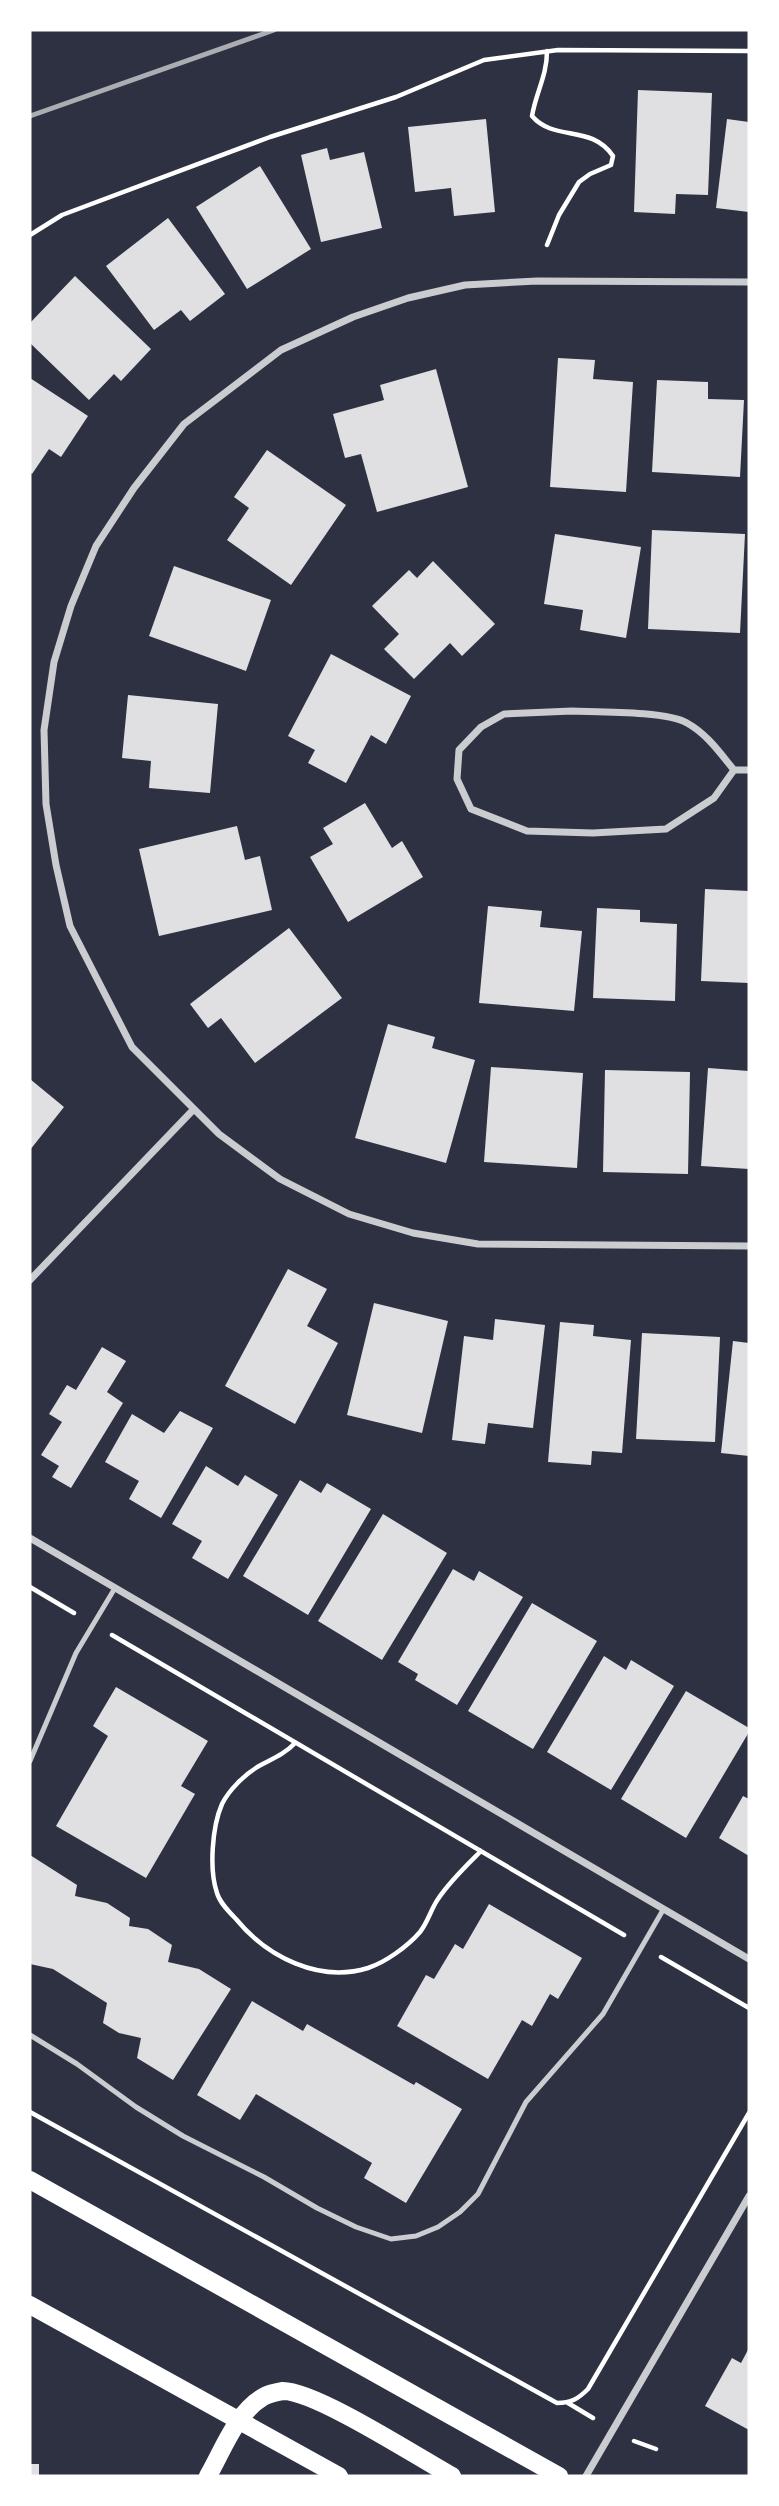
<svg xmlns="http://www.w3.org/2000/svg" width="779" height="2506" viewBox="0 0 779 2506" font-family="'Times New Roman',serif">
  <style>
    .building { fill: #e0e0e3 }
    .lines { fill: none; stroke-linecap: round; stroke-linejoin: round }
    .path { stroke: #fff; stroke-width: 4.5 }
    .service { stroke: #caccd0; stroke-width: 5 }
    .minor { stroke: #caccd0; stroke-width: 7 }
    .primary { stroke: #fff; stroke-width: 18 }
    .rail { stroke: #abadb3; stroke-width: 5 }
  </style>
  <rect width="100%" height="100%" fill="#2d3142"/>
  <!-- building -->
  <path class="building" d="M638 90 712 93 708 195 676 194 675 214 634 212Z
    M486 119 495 212 454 216 451 188 415 192 408 127Z
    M727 119 749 122V212L716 208Z
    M327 148 330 160 364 152 382 228 321 242 301 155Z
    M260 166 311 249 247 289 196 207Z
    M168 218 225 294 190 321 181 310 154 330 106 266Z
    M75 276 151 349 121 381 114 374 89 400 30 343V323Z
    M558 358 595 360 593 379 633 382 626 492 550 487Z
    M436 369 468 487 377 512 361 454 345 458 333 414 384 400 380 385Z
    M30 378 88 416 61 457 49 449 32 474 30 472Z
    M657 380 708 382V399L744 400 740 477 652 472Z
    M267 450 346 505 291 585 227 540 249 508 234 497Z
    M652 530 745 534 740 633 648 629Z
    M555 534 641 547 626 638 580 630 583 610 544 604Z
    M433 561 495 624 462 656 450 643 414 679 384 649 399 634 372 606 409 570 417 578Z
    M174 566 271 600 246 671 149 636Z
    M331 654 411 696 386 744 371 735 346 783 308 763 315 750 288 736Z
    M128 695 218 704 210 793 149 788 151 761 122 758Z
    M365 803 392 848 402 841 423 877 348 922 310 857 333 844 323 828Z
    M237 826 245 860 260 856 272 910 159 936 139 849Z
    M705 889 749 891V983L701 981Z
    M488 906 542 911 540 927 582 931 574 1011 479 1003Z
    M597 908 640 910V922L677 924 675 1001 593 998Z
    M289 928 342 998 255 1063 221 1018 208 1028 190 1004Z
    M388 1024 435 1037 432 1048 475 1060 446 1163 355 1138Z
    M491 1067 583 1073 577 1168 484 1162Z
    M708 1068 749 1071V1169L701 1166Z
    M605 1070 690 1072 688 1174 603 1172Z
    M30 1079 64 1107 30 1150Z
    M288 1269 327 1289 307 1326 338 1343 295 1424 225 1386Z
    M374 1303 448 1321 422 1433 347 1415Z
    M495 1319 545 1325 533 1428 488 1423 485 1444 452 1440 464 1336 493 1340Z
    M560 1322 594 1325 593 1336 631 1340 622 1453 592 1451 591 1465 548 1462Z
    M642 1333 720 1337 715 1442 636 1439Z
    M733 1341 749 1343V1456L721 1453Z
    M102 1347 126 1361 107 1392 123 1403 71 1488 52 1477 59 1466 41 1455 62 1422 49 1414 67 1385 76 1390Z
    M180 1411 213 1428 161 1518 129 1499 139 1481 105 1462 132 1414 164 1433Z
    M206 1466 238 1486 245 1475 278 1495 228 1579 192 1558 202 1541 172 1524Z
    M300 1480 321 1493 327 1483 371 1509 308 1615 243 1576Z
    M383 1514 447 1553 382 1660 318 1621Z
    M453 1569 474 1581 479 1571 523 1597 457 1705 415 1680 418 1674 398 1662Z
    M532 1603 597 1641 533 1749 468 1711Z
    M604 1656 626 1670 631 1660 674 1686 611 1790 547 1752Z
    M116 1687 208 1741 181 1786 195 1794 146 1878 56 1826 108 1736 93 1726Z
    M686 1691 749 1728V1732L686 1838 621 1799Z
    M743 1796 749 1799V1856L719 1838Z
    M30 1855 77 1885 75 1896 107 1903 130 1918 129 1926 148 1929 172 1945 168 1962 199 1969 231 1989 173 2080 137 2058 141 2038 119 2033 103 2023 107 2003 53 1969 30 1964Z
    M489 1904 582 1958 558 1999 550 1994 532 2026 522 2020 488 2079 397 2026 426 1975 434 1979 455 1944 463 1949Z
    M252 2001 303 2031 307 2024 414 2085 416 2082 462 2109 406 2203 364 2178 372 2163 256 2094 240 2120 197 2095Z
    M749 2348V2430L705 2406 732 2358 741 2363Z
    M30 2464H39V2476H30Z"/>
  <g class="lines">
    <!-- path -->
    <path class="path" d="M547 51C547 76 536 92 532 116 554 142 592 124 613 156L611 165 590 174 579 182 559 215 547 245
      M30 235 62 215 270 137 396 97 484 60 558 50 749 51
      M30 1587 74 1613
      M112 1635 624 1935
      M295 1743C285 1754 272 1759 259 1766 245 1774 229 1790 222 1804 212 1827 209 1870 217 1893 220 1903 229 1912 236 1919 267 1957 319 1983 368 1968 386 1962 408 1946 420 1932 428 1922 431 1909 438 1899 450 1881 466 1866 481 1851
      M661 1957 749 2008
      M30 2112 557 2403C571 2403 578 2399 588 2389L749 2113
      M568 2403 593 2418
      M634 2441 656 2449"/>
    <!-- service -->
    <path class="service" d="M30 1761 76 1653 115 1588
      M30 2035 77 2064 136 2107 183 2136 264 2177 317 2208 356 2227 391 2239 416 2236 438 2227 460 2212 478 2194 526 2102 603 2014 663 1910"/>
    <!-- minor -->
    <path class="minor" d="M749 282 537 281 465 285 408 298 353 317 281 350 184 424 134 488 96 546 71 606 54 662 44 730 46 804 56 865 70 926 132 1047 219 1134 280 1179 349 1214 413 1233 478 1244 749 1246
      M572 711C598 712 668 711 687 723 707 734 720 753 734 770L714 798 666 829 593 833 527 831 471 809 457 779 459 750 481 727 504 714Z
      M734 770H749
      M30 1280 193 1110
      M30 1538 749 1959
      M586 2476 749 2196"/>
    <!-- primary -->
    <path class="primary" d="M30 2180 559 2476
      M30 2305 339 2476
      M208 2476C223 2450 236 2413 263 2397 268 2394 277 2392 283 2391 316 2391 419 2458 452 2476"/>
    <!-- rail -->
    <path class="rail" d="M30 116 274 30"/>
  </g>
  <!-- border -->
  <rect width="779" height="2506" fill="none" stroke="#ffffff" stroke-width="63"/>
</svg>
